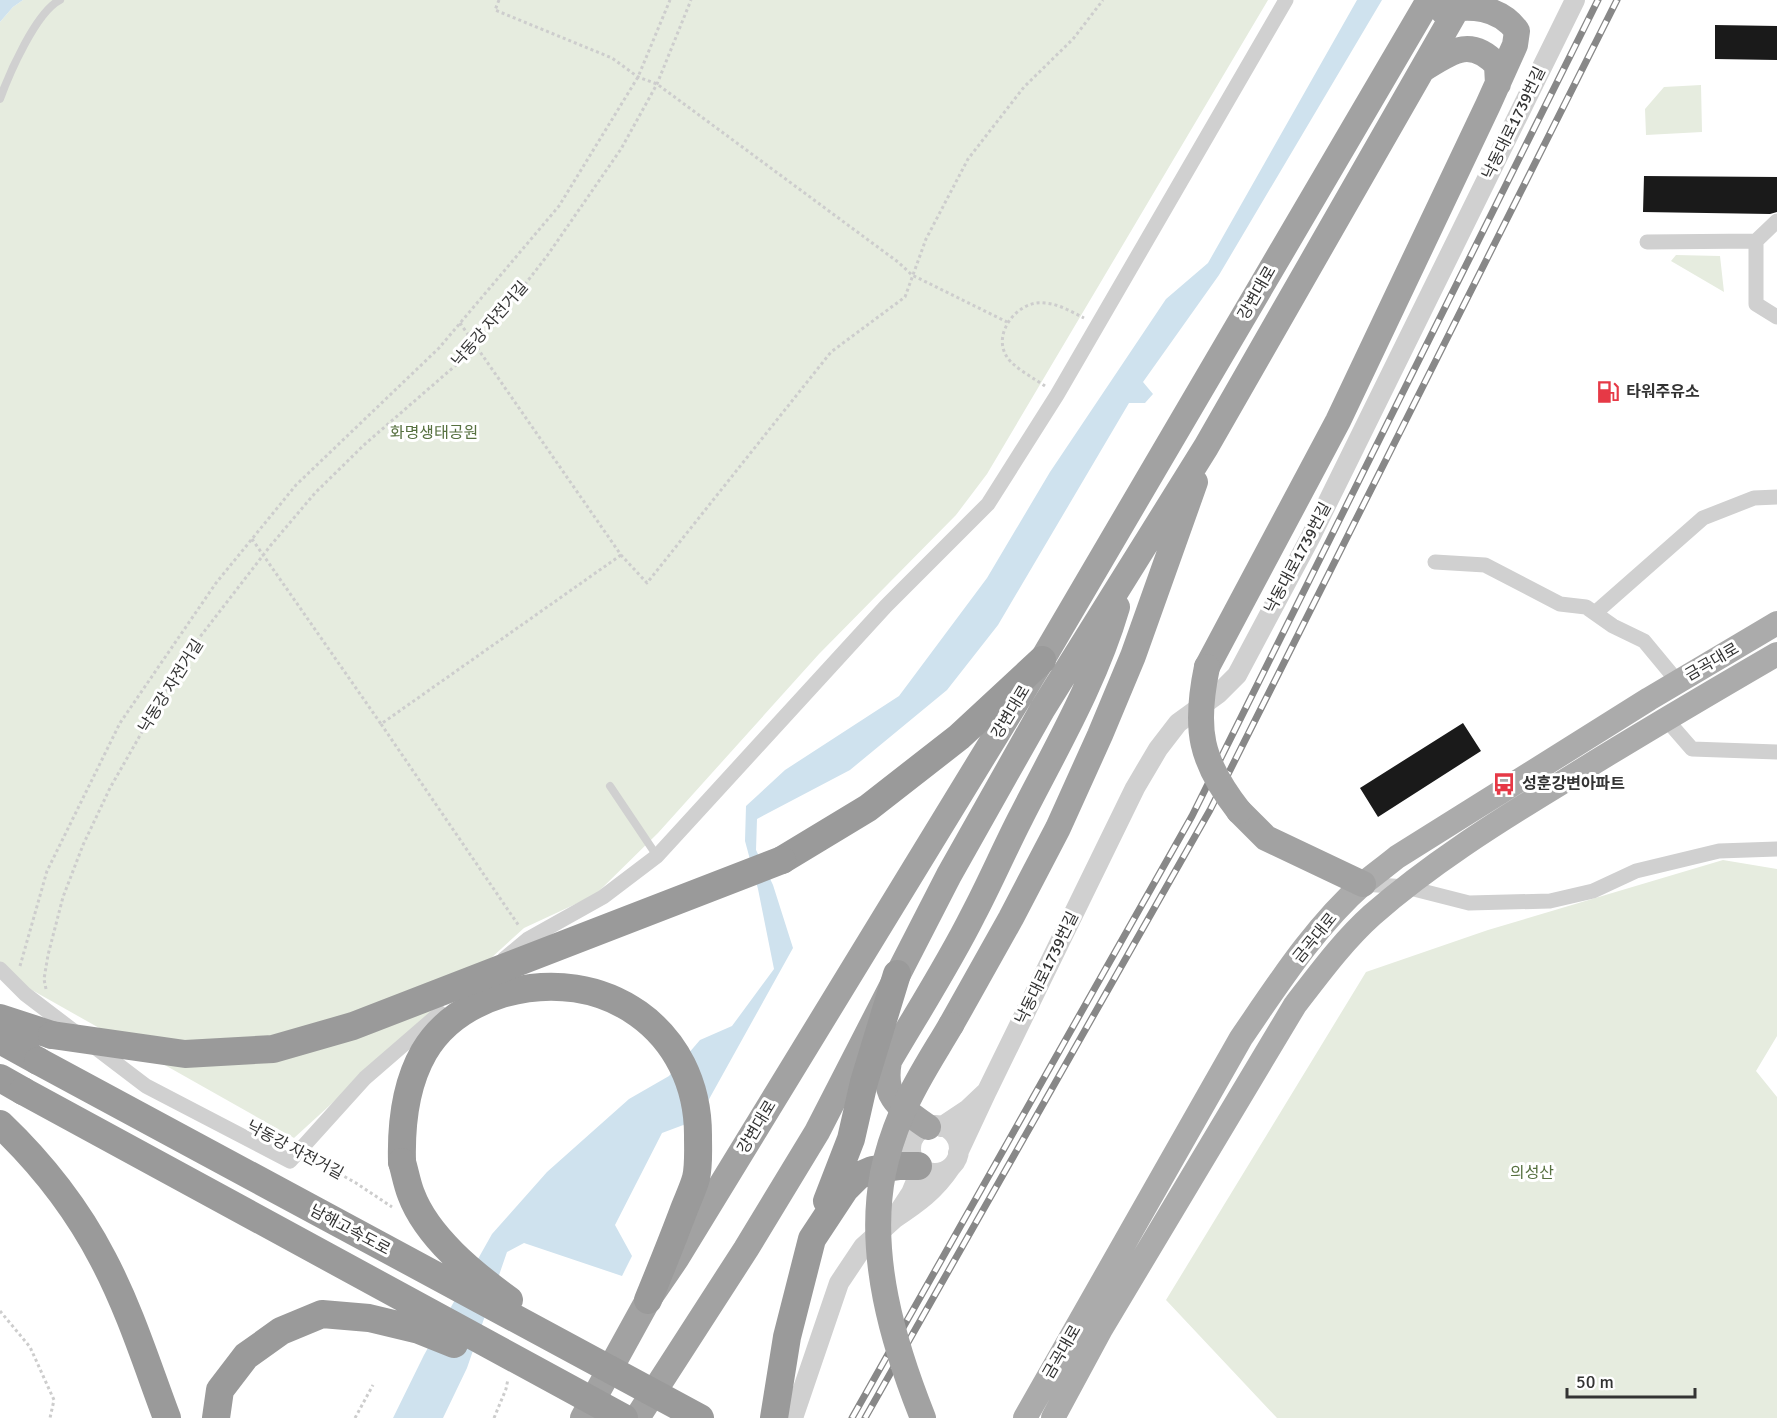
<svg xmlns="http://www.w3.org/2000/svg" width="1777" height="1418" viewBox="0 0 1777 1418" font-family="Signika,'Noto Sans KR',sans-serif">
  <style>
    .green { fill: #e6ecdf }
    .water { fill: #cfe2ee }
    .building { fill: #1a1a1a }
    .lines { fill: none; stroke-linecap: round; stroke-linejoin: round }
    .path { stroke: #cdcdcd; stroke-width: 3; stroke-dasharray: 3 3; stroke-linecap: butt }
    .service { stroke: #d0d0d0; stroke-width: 8 }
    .minor { stroke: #d0d0d0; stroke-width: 15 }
    .tertiary { stroke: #d0d0d0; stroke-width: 20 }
    .primary { stroke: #ababab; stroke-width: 24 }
    .trunk { stroke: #a2a2a2; stroke-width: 26 }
    .motorway { stroke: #9a9a9a; stroke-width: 28 }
    .rail-casing { stroke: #888; stroke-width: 7 }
    .rail { stroke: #fff; stroke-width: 4.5; stroke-dasharray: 14; stroke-linecap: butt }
    .trunk-bridge { stroke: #a2a2a2; stroke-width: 26 }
    .motorway-bridge { stroke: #9a9a9a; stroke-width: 28 }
    .labels { text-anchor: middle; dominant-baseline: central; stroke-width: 6; stroke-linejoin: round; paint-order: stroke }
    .street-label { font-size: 16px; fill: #333; stroke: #fff }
    .poi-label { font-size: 16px; font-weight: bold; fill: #333; stroke: #fff; text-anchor: start }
    .park-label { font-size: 16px; fill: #56703f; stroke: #fff }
  </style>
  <rect width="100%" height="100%" fill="#fff"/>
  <!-- green -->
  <path class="green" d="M23 0H1268L987 474 956 515 819 654 658 833 595 895 524 928 294 1138 0 972V22L13 7Z
    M1701 85 1702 132 1646 135 1645 109 1664 87Z
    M1676 255 1720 256 1724 292 1671 261Z
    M1723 860 1777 869V1036L1756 1071 1777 1097V1418H1277L1166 1300 1366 972 1488 930Z"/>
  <!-- water -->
  <path class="water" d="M0 0H23L13 7 0 22Z
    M1357 0H1382L1219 275 1143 382 1153 394 1145 403H1129L998 625 947 690 850 770 757 819 756 850 773 885 793 948 708 1101 686 1124 662 1133 615 1225 632 1256 622 1276 524 1243 507 1252 467 1368 443 1418H393L424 1355 492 1234 547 1172 629 1099 669 1076 700 1040 732 1026 774 969 758 889 745 841 746 806 785 770 899 696 987 578 1050 472 1166 299 1208 263Z"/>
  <!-- building -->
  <path class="building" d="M1715 25 1777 26V60L1715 59Z
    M1644 176 1777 177V212L1770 214 1643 212Z
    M1463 723 1481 751 1378 817 1360 788Z"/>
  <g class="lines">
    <!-- path -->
    <path class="path" d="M499 0 495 10 612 58 638 77 657 84 898 262 912 275 1007 322
      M460 323 621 555 647 583 831 352 905 297 926 239 968 159 1024 87 1073 39 1103 0
      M1045 386C1035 379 1013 367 1007 357 991 333 1019 299 1045 303 1059 304 1072 312 1084 318
      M252 539 381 724 621 555
      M381 724 519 926
      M20 966 47 871 120 723 216 583 296 485 439 348 559 206 638 77 670 0
      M46 989 44 979 48 955 63 897 83 845 110 788 186 655 271 545 315 493 365 444 456 365 505 310 547 256 621 149 657 84 691 0
      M313 1159 356 1183 392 1207
      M0 1311 30 1347 54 1400 50 1418
      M355 1418 373 1385
      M494 1418 506 1389 508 1379"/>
    <!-- service -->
    <path class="service" d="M0 99C9 74 36 12 60 0
      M610 786 657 856"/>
    <!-- minor -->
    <path class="minor" d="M1777 221 1756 241V304L1777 317
      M1647 242 1756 241
      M1435 562 1485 565 1560 604 1586 607 1613 626 1644 641 1678 682
      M1595 613 1703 518 1754 498 1777 497
      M1665 718 1692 749 1777 752
      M1363 884 1406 887 1469 903 1550 901 1593 891 1636 871 1719 851 1777 849
      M504 959 528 939 603 897 657 856 886 606 988 504 1057 395 1286 0
      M0 969 25 994 146 1086 290 1161 365 1078 440 1013"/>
    <!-- tertiary -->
    <path class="tertiary" d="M987 1091 1135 788 1158 749 1178 723 1218 694 1237 675 1310 538 1575 0
      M911 1149a24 24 0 1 1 48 0a24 24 0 1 1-48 0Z
      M941 1127 968 1109 987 1091 958 1153
      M921 1169 911 1193 894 1219C918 1203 935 1191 951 1167
      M793 1418 839 1283 863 1247 894 1219"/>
    <!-- primary -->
    <path class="primary" d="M1025 1418 1241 1038C1278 984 1315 926 1364 883 1375 874 1386 866 1397 857L1649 699 1777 623
      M1053 1418 1101 1329 1295 1005C1319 974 1343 941 1372 915 1429 865 1494 824 1558 785 1630 740 1703 697 1777 654"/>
    <!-- trunk -->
    <path class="trunk" d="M1425 68C1452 51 1471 37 1497 65L1498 84
      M1207 667 1338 421 1488 105 1515 45 1517 31C1500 7 1469 4 1443 11
      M1239 811 1266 838 1363 884
      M951 1025 1011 918 1058 828 1100 735 1133 656 1195 482
      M928 1127C900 1107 882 1099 889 1061 917 1013 948 965 973 915 990 883 1004 850 1021 817 1056 748 1095 682 1117 607
      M583 1418 648 1300 676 1259 1042 660 1429 0
      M637 1418 746 1249 817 1132 949 875 1042 710 1206 447 1462 0"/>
    <!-- motorway -->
    <path class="motorway" d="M782 860 868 808 959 737 1042 660
      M0 1018 52 1035
      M0 1040 38 1061
      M0 1078 23 1091
      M0 1124C41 1163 77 1209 103 1259 130 1310 147 1365 167 1418
      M402 1162C401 1125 405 1085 424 1052 441 1023 470 1004 502 994 603 964 699 1029 698 1137 698 1150 699 1165 696 1178 693 1189 687 1201 683 1212 672 1241 660 1271 648 1300
      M827 1201 851 1139 864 1082 897 974
      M774 1418 787 1337 812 1239 845 1189 858 1176 872 1170 900 1166H918"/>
    <!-- rail casing -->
    <g class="rail-casing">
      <path id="rail" d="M852 1418 1192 816 1598 0
        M865 1418 1210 810 1617 0"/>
    </g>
    <!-- rail -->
    <use href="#rail" class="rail"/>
    <!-- trunk-bridge -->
    <path class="trunk-bridge" d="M1207 667C1194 729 1200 761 1239 811
      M923 1418C893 1343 867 1255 883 1173 887 1153 894 1132 902 1113 915 1082 934 1054 951 1025"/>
    <!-- motorway-bridge -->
    <path class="motorway-bridge" d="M52 1035 185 1054 273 1049 353 1026 782 860
      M38 1061 700 1418
      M23 1091 624 1418
      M402 1162C405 1172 407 1184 411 1194 427 1237 473 1274 509 1300
      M216 1418 220 1390 246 1356 281 1331 322 1314 369 1318 419 1330 454 1344"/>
  </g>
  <!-- icons -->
  <defs>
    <g id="fuel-bare" transform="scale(1.8)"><path d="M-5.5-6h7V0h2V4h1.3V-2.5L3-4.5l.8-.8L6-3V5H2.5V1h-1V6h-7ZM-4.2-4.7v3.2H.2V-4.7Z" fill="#e63946" stroke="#fff" stroke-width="2.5" paint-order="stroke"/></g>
    <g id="bus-bare" transform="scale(1.8)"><path d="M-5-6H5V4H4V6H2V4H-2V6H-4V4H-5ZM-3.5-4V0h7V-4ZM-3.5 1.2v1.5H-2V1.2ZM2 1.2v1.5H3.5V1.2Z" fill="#e63946" stroke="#fff" stroke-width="2.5" paint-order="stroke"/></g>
  </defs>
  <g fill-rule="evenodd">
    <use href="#fuel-bare" x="1608" y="392"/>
    <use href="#bus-bare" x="1504" y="784"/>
  </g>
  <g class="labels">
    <!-- street labels -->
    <g class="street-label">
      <text transform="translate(1514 123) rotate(-64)">낙동대로1739번길</text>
      <text transform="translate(1257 293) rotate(-60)">강변대로</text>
      <text transform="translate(490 324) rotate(-49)">낙동강 자전거길</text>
      <text transform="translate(1298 558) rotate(-62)">낙동대로1739번길</text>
      <text transform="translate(1712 662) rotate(-30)">금곡대로</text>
      <text transform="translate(171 686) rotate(-58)">낙동강 자전거길</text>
      <text transform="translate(1011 712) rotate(-59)">강변대로</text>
      <text transform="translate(1315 938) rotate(-51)">금곡대로</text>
      <text transform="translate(1047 968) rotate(-64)">낙동대로1739번길</text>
      <text transform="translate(757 1127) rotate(-59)">강변대로</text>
      <text transform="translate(295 1150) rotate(28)">낙동강 자전거길</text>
      <text transform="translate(350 1230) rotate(28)">남해고속도로</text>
      <text transform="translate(1062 1352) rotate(-60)">금곡대로</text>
    </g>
    <!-- poi labels -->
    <g class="poi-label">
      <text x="1626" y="392">타워주유소</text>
      <text x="1522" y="784">성훈강변아파트</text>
    </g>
    <!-- park labels -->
    <g class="park-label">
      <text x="434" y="433">화명생태공원</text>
      <text x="1532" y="1173">의성산</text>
    </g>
  </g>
  <!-- scale -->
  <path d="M1567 1388v9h128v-9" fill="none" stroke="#333333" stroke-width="3"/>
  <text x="1576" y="1388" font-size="18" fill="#333333" stroke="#ffffff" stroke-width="4.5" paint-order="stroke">50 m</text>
</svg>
